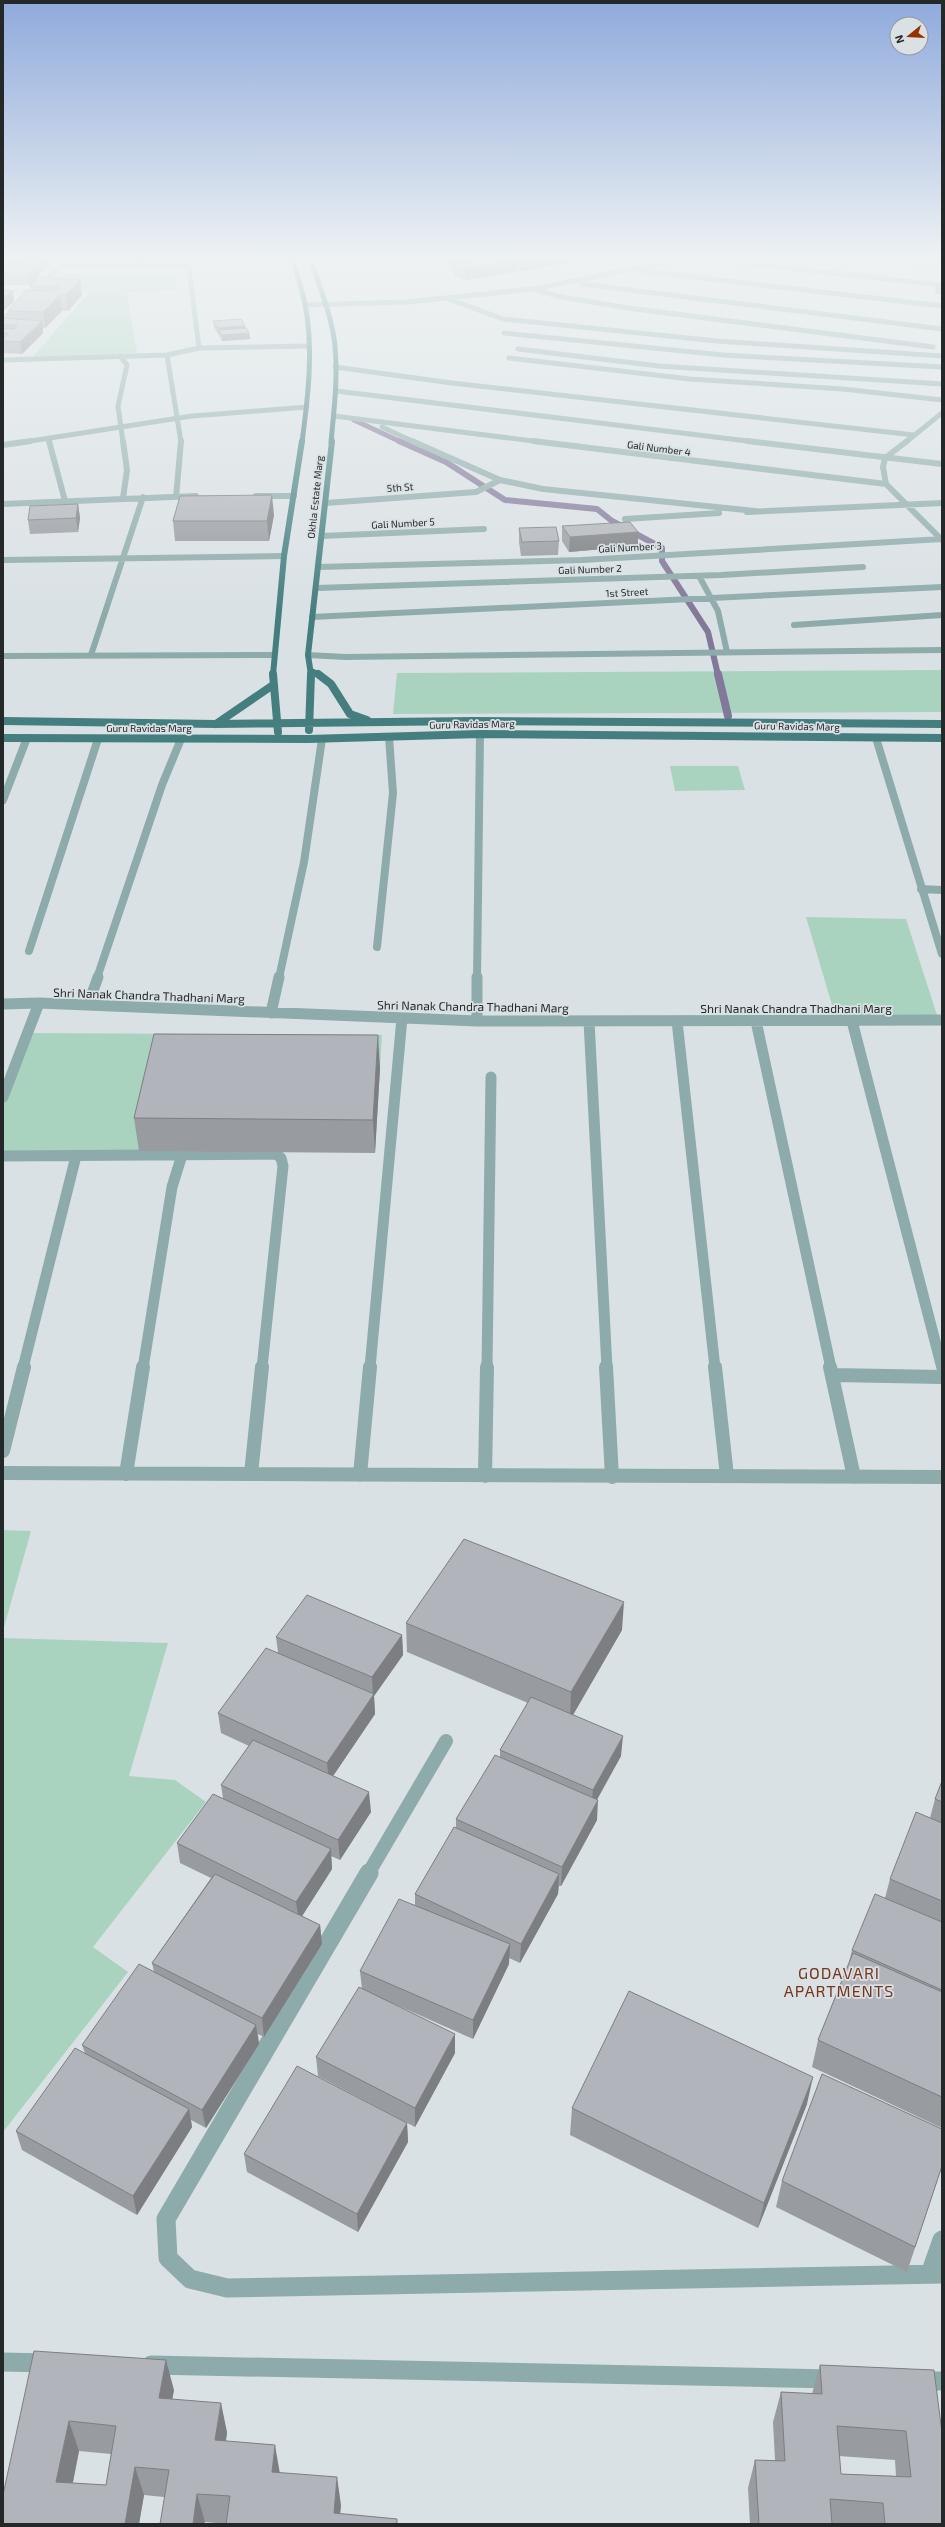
<svg xmlns="http://www.w3.org/2000/svg" width="945" height="2527" viewBox="0 0 945 2527" font-family="'Exo 2',sans-serif">
  <style>
    .green { fill: #aad3bf }
    .lines { fill: none; stroke-linecap: round; stroke-linejoin: round }
    .stream-far2 { stroke: #82789a; stroke-width: 5 }
    .stream-far1 { stroke: #82789a; stroke-width: 6 }
    .stream { stroke: #82789a; stroke-width: 8 }
    .minor-far5 { stroke: #8eabab; stroke-width: 5 }
    .minor-far4 { stroke: #8eabab; stroke-width: 6 }
    .minor-far3 { stroke: #8eabab; stroke-width: 8 }
    .minor-far2 { stroke: #8eabab; stroke-width: 11 }
    .minor-far1 { stroke: #8eabab; stroke-width: 14 }
    .minor { stroke: #8eabab; stroke-width: 19 }
    .major-far2 { stroke: #457e7f; stroke-width: 5 }
    .major-far1 { stroke: #457e7f; stroke-width: 6 }
    .major { stroke: #457e7f; stroke-width: 8 }
    .wall { fill: #989ba0; fill-rule: evenodd }
    .shaded-wall { fill: #7c7e82 }
    .building { fill: #b1b4ba; stroke: #7c7e82; fill-rule: evenodd }
    .labels { text-anchor: middle; dominant-baseline: central; stroke-width: 3.5; stroke-linejoin: round; paint-order: stroke }
    .far-street-label { font-size: 10px; fill: #252829; stroke: #dae1e4 }
    .street-label { font-size: 12px; fill: #252829; stroke: #dae1e4 }
    .near-neighbourhood-label { font-size: 16px; letter-spacing: 1px; fill: #77351c; stroke: #dae1e4 }
  </style>
  <rect width="100%" height="100%" fill="#dae1e4"/>
  <!-- green -->
  <path class="green" d="M61 273H175L176 290 127 292 137 353 33 357 90 291 44 289Z
    M942 670V712L393 714 397 673Z
    M670 766H738L745 790 675 791Z
    M806 917 906 919 937 1015H835Z
    M27 1033 382 1035 380 1068 139 1151H3V1103Z
    M3 1530 31 1531 3 1631Z
    M3 1638 168 1643 129 1776 175 1780 206 1802 93 1947 128 1972 3 2132Z"/>
  <g class="lines">
    <!-- stream-far2 -->
    <path class="stream-far2" d="M354 420 401 442"/>
    <!-- stream-far1 -->
    <path class="stream-far1" d="M399 441 446 462 505 500 597 509 612 521 662 548V561L708 632 718 675"/>
    <!-- stream -->
    <path class="stream" d="M718 674 728 716"/>
    <!-- minor-far5 -->
    <path class="minor-far5" d="M188 260 199 348
      M715 260 942 285
      M895 260 942 265
      M63 266 188 265
      M643 271 942 306
      M582 284 942 329
      M38 288 68 260
      M533 289 557 296 628 308 933 347
      M446 298 503 319 717 341 942 356
      M305 305 407 302 533 289 678 260
      M3 319 20 304
      M504 333 723 355 942 367
      M518 349 659 366 942 384
      M167 355 181 442
      M120 356 127 365 118 406 123 442
      M509 358 690 379 843 389 942 400
      M3 360 167 355 199 348 309 346
      M335 367 452 383 914 435
      M336 391 756 442
      M334 416 541 442
      M382 427 414 442
      M48 438 49 442
      M24 442 192 416 307 407
      M906 442 942 413"/>
    <!-- minor-far4 -->
    <path class="minor-far4" d="M49 441 65 501
      M123 441 127 470 123 498
      M412 441 500 480 543 489 755 511
      M533 441 886 484
      M747 441 942 464
      M907 441 885 458 883 467 886 484 942 540
      M3 445 31 441
      M256 496H294
      M176 497 181 441
      M326 503 476 492 500 480
      M3 504 196 496
      M747 512 942 503
      M625 519 719 513
      M322 536 484 529
      M3 560 284 556
      M318 567 582 560 942 539
      M699 576 718 611 727 652
      M317 588 721 575 863 567
      M312 617 942 587
      M794 625 942 615
      M91 655 143 497
      M308 655 345 657 942 650
      M3 656 274 655"/>
    <!-- minor-far3 -->
    <path class="minor-far3" d="M876 738 942 954
      M3 800 27 738
      M921 889 942 890
      M377 947 393 793 389 737
      M29 951 98 739
      M97 978 162 785 181 739
      M279 978 304 862 322 739
      M477 978 480 734"/>
    <!-- minor-far2 -->
    <path class="minor-far2" d="M3 1004 39 1003 477 1021 942 1020
      M88 1005 98 977
      M271 1013 279 977
      M477 1021V977
      M589 1021 607 1368
      M677 1021 715 1368
      M756 1021 831 1368
      M852 1021 942 1368
      M3 1097 39 1003
      M3 1156 276 1154 281 1158 283 1166 262 1368
      M23 1368 76 1156
      M143 1368 172 1187 182 1155
      M370 1368 402 1018
      M487 1368 491 1077"/>
    <!-- minor-far1 -->
    <path class="minor-far1" d="M606 1367 612 1477
      M715 1367 727 1476
      M830 1367 854 1477
      M833 1375 942 1377
      M3 1451 24 1367
      M3 1473 942 1477
      M126 1474 143 1367
      M251 1474 262 1367
      M360 1475 370 1367
      M485 1476 487 1367
      M368 1874 446 1741"/>
    <!-- minor -->
    <path class="minor" d="M369 1873 166 2219 168 2258 190 2279 227 2288 942 2274
      M930 2274 942 2240
      M3 2362 47 2363
      M151 2365 833 2379
      M919 2381H942"/>
    <!-- major-far2 -->
    <path class="major-far2" d="M293 260C297 275 302 289 305 304 314 349 308 397 302 442
      M311 260C320 288 332 317 335 346 338 378 334 410 331 442"/>
    <!-- major-far1 -->
    <path class="major-far1" d="M311 671 320 675
      M273 675 284 556 302 441
      M311 675 308 655 332 441"/>
    <!-- major -->
    <path class="major" d="M273 674 278 732
      M318 674 331 684 350 714 367 720
      M3 721 216 724 474 721 942 724
      M216 724 273 685
      M309 730 311 674
      M3 738 308 739 480 734 942 738"/>
  </g>
  <!-- wall -->
  <path class="wall" d="M3 260 17 261V262H19V261L50 260V263L46 267H45V268L38 276V277L80 280 82 295 68 311H62L45 328H43V333L22 354 3 353V318H9L8 311 31 291 30 286 34 281 30 285H3Z
    M93 260H127L126 261Z
    M136 260H170V262L136 263Z
    M448 260H584L520 271 517 270V271L466 280 454 276V270L448 267Z
    M942 283V294H935L936 288Z
    M213 321 245 326 246 329 249 333 250 339 222 341 219 336V334H218L214 327Z
    M78 504 80 518 78 532 30 534 28 520Z
    M274 515 269 541H175L173 521Z
    M562 526 638 532V546L569 552 562 541Z
    M519 528 559 541 558 555 521 556 519 542Z
    M380 1068 375 1153 139 1151 134 1118Z
    M406 1623 622 1630 573 1715 621 1756 597 1800V1820L561 1886H559L558 1894 520 1963 509 1958V1964L473 2039 392 2003 455 2053 415 2127 318 2076 316 2057 362 1989 360 1971 415 1905V1894L456 1828V1819L500 1758V1750L528 1703 407 1652Z
    M402 1635 403 1655 374 1696 375 1714 333 1776 371 1812 340 1860 331 1856 332 1869 302 1916 320 1925 322 1944 264 2037 258 2034 259 2044 206 2128 191 2120 192 2127 137 2215 22 2150 16 2131 85 2053 82 2045 154 1972 152 1963 211 1878 180 1863 177 1843 223 1798 221 1785 249 1746 221 1733 218 1713 278 1652 276 1637Z
    M942 1781V2128L812 2067 818 2040 849 1962 852 1950 885 1898 890 1879 930 1818 935 1799Z
    M807 2104 758 2228 570 2135 572 2108Z
    M407 2123 408 2142 358 2232 247 2172 244 2154Z
    M942 2166 907 2272 776 2207 782 2181Z
    M34 2351 174 2390 172 2399 227 2432 226 2441 280 2473 341 2505 340 2514 397 2519V2524H226L205 2522 164 2497 144 2495 139 2524H3ZM79 2451 111 2454 106 2485 73 2483Z
    M820 2365 934 2370 942 2524H750L748 2488 755 2460H775L773 2422 781 2392 812 2394ZM839 2456 895 2460 896 2476 841 2474Z"/>
  <!-- shaded-wall -->
  <path class="shaded-wall" d="M6 260H10L11 268 3 274V263Z
    M12 260H17V262L12 266 11 261Z
    M47 260H50V263L46 267V262Z
    M463 260H517V271L466 280V269L460 267V261Z
    M520 260H584L520 271Z
    M44 262 45 268 38 276V278L30 285 28 275 37 267Z
    M80 280 82 295 68 311 66 295Z
    M13 291 14 302 3 311V298Z
    M60 295 62 311 45 328 43 312Z
    M42 321 43 333 22 354 20 342Z
    M245 326 246 332 219 330V334H218V328Z
    M249 333 250 339 222 341V335Z
    M272 495 274 515 269 541 267 521Z
    M78 504 80 518 78 532 76 518Z
    M638 532V546L569 552 570 537Z
    M378 1035 380 1068 375 1153 373 1120Z
    M624 1602 622 1630 570 1720 571 1692Z
    M402 1635 403 1655 374 1696 375 1714 329 1782 327 1763 373 1695 372 1677Z
    M623 1736 621 1756 591 1810 593 1790Z
    M369 1792 371 1812 340 1860 338 1840Z
    M598 1800 597 1820 561 1886 562 1867Z
    M331 1849 332 1869 299 1921 296 1902Z
    M559 1874 558 1894 520 1963 521 1944Z
    M320 1925 322 1944 264 2037 262 2018Z
    M510 1944 509 1964 473 2039V2020Z
    M256 2025 259 2044 206 2128 202 2110Z
    M455 2034V2053L415 2127V2108Z
    M813 2077 807 2104 758 2228 764 2203Z
    M189 2109 192 2127 137 2215 133 2196Z
    M407 2123 408 2142 358 2232 357 2214Z
    M166 2360 174 2390 167 2428 159 2398Z
    M221 2403 227 2432 222 2469 215 2440Z
    M69 2421 79 2451 67 2510 56 2482Z
    M275 2445 280 2474 272 2472Z
    M135 2467 144 2495 139 2524H125Z
    M337 2477 341 2505 339 2524 334 2513Z
    M197 2494 205 2522 204 2524H193Z"/>
  <!-- building -->
  <path class="building" d="M20 260H47L46 262 19 261Z
    M481 260H517L466 269 454 265Z
    M17 262H44L37 270V267L13 266Z
    M4 266 37 267 28 275 3 274V267Z
    M38 277 80 280 66 295H60L43 312 8 311 26 290 51 291 59 287 30 286Z
    M942 283V289L936 288Z
    M3 290 13 291 3 298Z
    M3 318 42 321 20 342 3 341V336L5 337 8 333H3V328L14 329 17 325H3Z
    M241 319 245 326 218 328 213 321Z
    M246 328 249 333 222 335 219 330Z
    M272 495 267 521H173L180 496Z
    M78 504 76 518 28 520 30 506Z
    M630 522 638 532 570 537 562 526Z
    M556 527 559 541 522 542 519 528Z
    M154 1034 378 1035 373 1120 134 1118Z
    M464 1539 624 1602 571 1692 406 1623Z
    M307 1595 402 1635 372 1677 276 1637Z
    M266 1648 374 1694 327 1763 218 1713Z
    M531 1697 623 1736 593 1790 500 1750Z
    M253 1740 369 1792 338 1840 221 1785Z
    M495 1755 598 1800 562 1867 456 1819Z
    M942 1781V1802L935 1799Z
    M213 1794 331 1849 296 1902 177 1843Z
    M916 1812 942 1823V1901L890 1879Z
    M454 1827 559 1874 521 1944 415 1894Z
    M215 1874 320 1925 262 2018 152 1963Z
    M875 1894 942 1922V1990L852 1950Z
    M399 1899 510 1944 473 2020 360 1971Z
    M853 1953 942 1992V2097L818 2040Z
    M139 1964 256 2025 202 2110 82 2045Z
    M359 1987 455 2034 415 2108 316 2057Z
    M629 1991 813 2077 764 2203 572 2108Z
    M75 2048 189 2109 133 2196 16 2131Z
    M297 2066 407 2123 357 2214 244 2154Z
    M822 2074 942 2129V2166L915 2247 782 2181Z
    M34 2351 166 2360 159 2398 221 2403 215 2440 275 2445 272 2472 337 2477 334 2513 397 2519V2524H226L230 2496 197 2494 193 2524H160L169 2470 135 2467 125 2524H3V2495ZM69 2421 116 2426 106 2485 56 2482Z
    M820 2365 934 2370 942 2433V2524H885L883 2503 830 2499 832 2524H759L755 2460 785 2461 781 2392 822 2394ZM837 2426 906 2431 911 2477 841 2474Z"/>
  <!-- sky -->
  <linearGradient id="sky" x2="0" y2="1"><stop stop-color="#8faadc"/><stop offset="0.42" stop-color="#eef2f3"/><stop offset="1" stop-color="#eef2f3" stop-opacity="0"/></linearGradient>
  <rect width="945" height="614" fill="url(#sky)"/>
  <g class="labels">
    <!-- far-street labels -->
    <g class="far-street-label">
      <text transform="translate(659 448) rotate(7)">Gali Number 4</text>
      <text transform="translate(400 487) rotate(-4)">5th St</text>
      <text transform="translate(315 497) rotate(-84)">Okhla Estate Marg</text>
      <text transform="translate(403 523) rotate(-3)">Gali Number 5</text>
      <text transform="translate(630 547) rotate(-3)">Gali Number 3</text>
      <text transform="translate(590 569) rotate(-2)">Gali Number 2</text>
      <text transform="translate(627 592) rotate(-3)">1st Street</text>
      <text transform="translate(472 724) rotate(-1)">Guru Ravidas Marg</text>
      <text transform="translate(797 726) rotate(1)">Guru Ravidas Marg</text>
      <text x="149" y="728">Guru Ravidas Marg</text>
    </g>
    <!-- street labels -->
    <g class="street-label">
      <text transform="translate(149 995) rotate(2)">Shri Nanak Chandra Thadhani Marg</text>
      <text transform="translate(473 1006) rotate(1)">Shri Nanak Chandra Thadhani Marg</text>
      <text x="796" y="1008">Shri Nanak Chandra Thadhani Marg</text>
    </g>
    <!-- near-neighbourhood labels -->
    <g class="near-neighbourhood-label">
      <text x="839" y="1972">GODAVARI<tspan x="839" dy="18">APARTMENTS</tspan></text>
    </g>
  </g>
  <!-- border -->
  <rect width="945" height="2527" fill="none" stroke="#252829" stroke-width="8"/>
  <!-- north arrow -->
  <g transform="translate(909 36) rotate(252)"><circle r="19" fill="#dae1e4" stroke="#929799"/>
  <path d="M0-3L7 15L0 10L-7 15Z" fill="#963200"/>
  <text y="-6" font-size="11" font-weight="bold" text-anchor="middle" fill="#252829">N</text>
  </g>
</svg>
